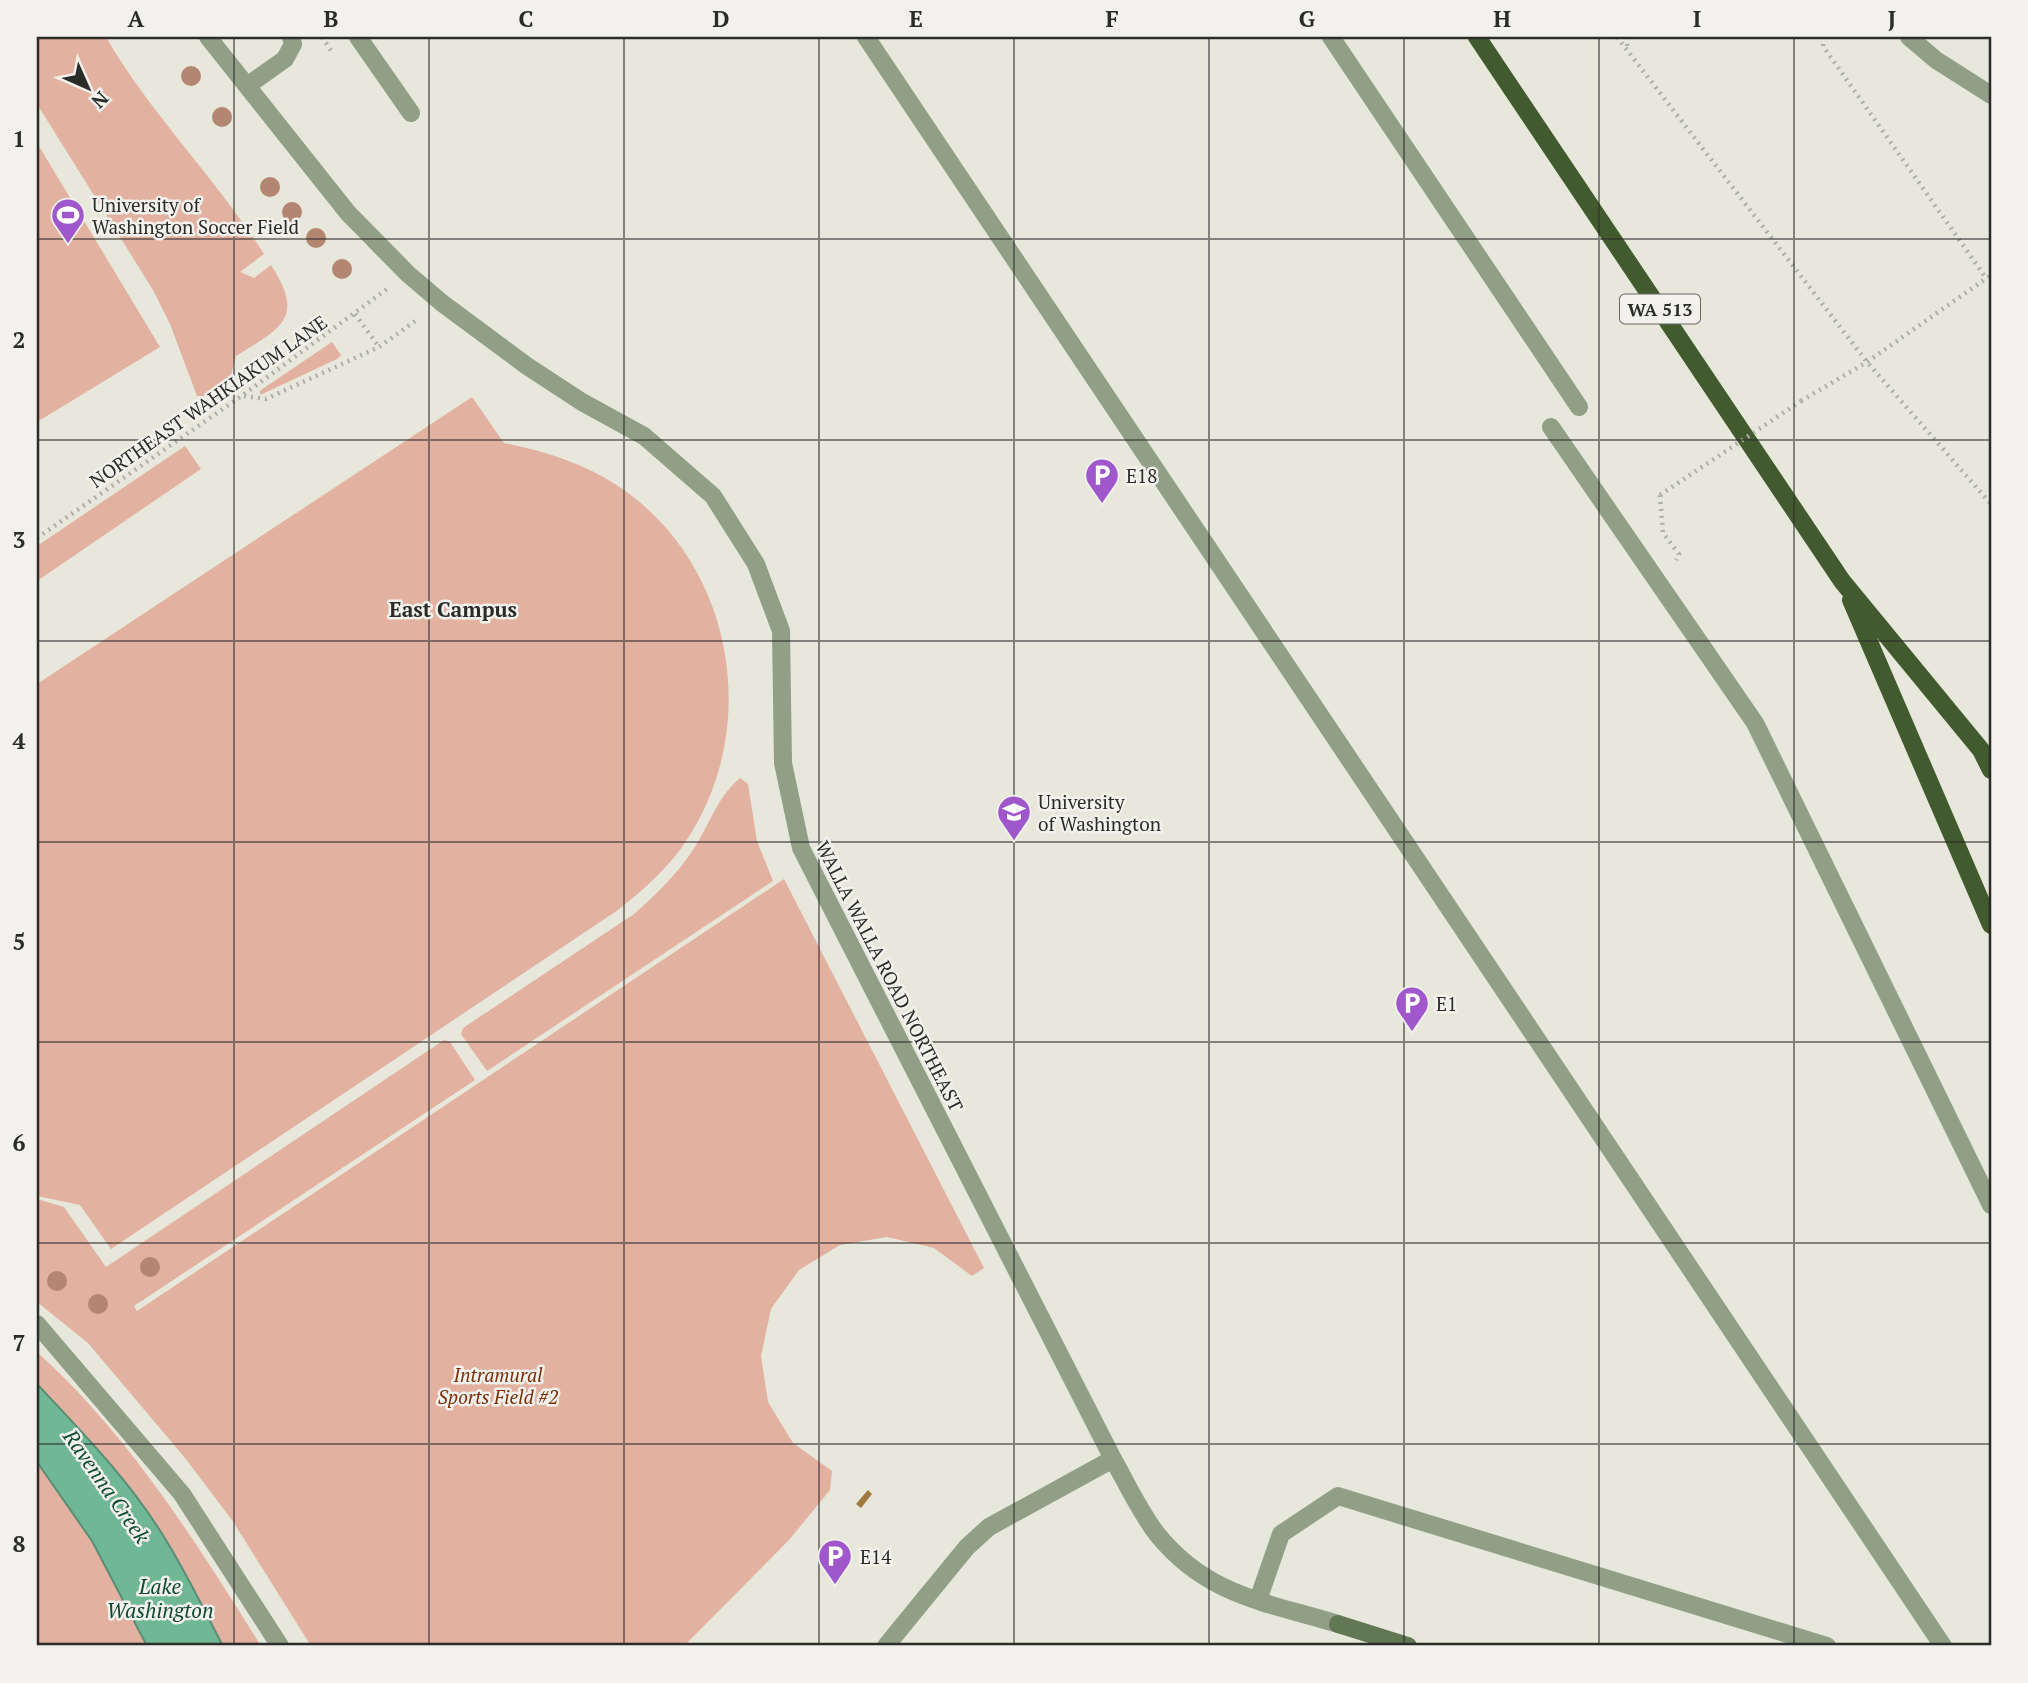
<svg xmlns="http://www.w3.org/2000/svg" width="2028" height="1683" viewBox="0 0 2028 1683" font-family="'PT Serif',serif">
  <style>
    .built { fill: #e8e7db }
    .green { fill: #e2b19f }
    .water { fill: #6fb795; stroke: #5b8d75; stroke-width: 2 }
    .building { fill: #a27842 }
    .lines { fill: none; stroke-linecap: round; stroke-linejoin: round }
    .path { stroke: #aeaeaa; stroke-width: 4.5; stroke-dasharray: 2 5; stroke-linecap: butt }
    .lane { stroke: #909f86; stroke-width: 18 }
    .street { stroke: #909f86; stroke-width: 18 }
    .secondary { stroke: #627753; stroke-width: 18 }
    .primary { stroke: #425b2e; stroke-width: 18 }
    .path-bridge { stroke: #aeaeaa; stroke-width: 4.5; stroke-dasharray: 2 5; stroke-linecap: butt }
    .tree { fill: #b28670 }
    .grid { fill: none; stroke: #2b2b29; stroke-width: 2; stroke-opacity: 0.55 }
    .labels { text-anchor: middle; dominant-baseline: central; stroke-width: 5; stroke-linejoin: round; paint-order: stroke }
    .shield { fill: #f2f1ed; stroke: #676664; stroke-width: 2 }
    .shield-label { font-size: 18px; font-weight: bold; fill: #2b2b29 }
    .poi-label { font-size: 19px; fill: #2b2b29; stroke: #f2f1ed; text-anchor: start }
    .street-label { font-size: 19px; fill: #2b2b29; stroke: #f2f1ed }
    .park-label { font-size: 19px; font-style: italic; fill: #7d2f09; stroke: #f2f1ed }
    .neighbourhood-label { font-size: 21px; font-weight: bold; fill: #2b2b29; stroke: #f2f1ed }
    .water-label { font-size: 21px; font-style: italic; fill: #0f4a33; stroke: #f2f1ed }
    .neatline { fill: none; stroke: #2b2b29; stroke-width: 2.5 }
    .grid-label { font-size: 23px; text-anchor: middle; font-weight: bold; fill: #2b2b29 }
  </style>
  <rect width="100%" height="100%" fill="#f2f1ed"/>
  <!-- built -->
  <path class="built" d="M37 37H1991V1646H37Z"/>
  <!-- green -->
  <path class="green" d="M37 37H106C151 115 216 178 264 254L240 272 254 278 271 265C306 319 280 328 236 356L229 383 211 396H197L170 324 153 290 37 104Z
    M37 143 160 347 37 422Z
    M332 342 341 355 337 359 260 395V391L264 388Z
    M472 397 504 443C544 451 583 463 618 486 733 562 762 724 688 838 670 867 644 889 618 910L111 1249 80 1205 37 1196V684Z
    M185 446 201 469 37 581V546Z
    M740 778 748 784 757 841 773 881 487 1071 461 1034 463 1028 634 914C656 895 676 875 693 850 709 826 717 797 740 778Z
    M784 879 984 1268 972 1276 934 1248 887 1237 840 1245 799 1270 771 1309 761 1356 768 1402 793 1443 832 1471 830 1490 789 1540 684 1646H311L232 1520 185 1458 88 1343 37 1302V1199L64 1207 106 1267 444 1040 450 1042 475 1080 134 1306 137 1311Z
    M37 1352C129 1435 196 1542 261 1646H223C204 1610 186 1572 164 1537 130 1481 82 1432 37 1384Z
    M37 1462 92 1541 147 1646H37Z"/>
  <!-- water -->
  <path class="water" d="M37 1384C82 1432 130 1481 164 1537 186 1572 204 1610 223 1646H147L92 1541 37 1462Z"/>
  <!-- building -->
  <path class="building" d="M868 1490 872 1494 861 1508 856 1504Z"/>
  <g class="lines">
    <!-- path -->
    <path class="path" d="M322 37 332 52
      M1617 37 1867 362 1991 504
      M1626 37 1628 50
      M1823 37V46L1986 278
      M355 314 379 347
      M244 396 266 399 379 347 418 319
      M1801 401 1867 362 1991 275
      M1660 495 1663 533 1679 554 1676 560
      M37 538 243 395 387 289"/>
    <!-- lane -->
    <path class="lane" d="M208 37 348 213 408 274 442 303 527 366 582 402 644 436 713 496 756 564 781 631 783 763 801 848 1113 1459C1127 1484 1140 1512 1157 1534 1207 1596 1266 1602 1338 1624
      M358 37 411 113
      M866 37 1943 1646
      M1331 37 1579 407
      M247 86 285 59 293 44 291 37
      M1551 427 1755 723 1991 1205
      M37 1324 182 1494 280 1646
      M926 1597 967 1547 989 1527 1113 1459
      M1258 1600 1281 1534 1338 1496 1827 1646"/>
    <!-- street -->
    <path class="street" d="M1909 37 1936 60 1991 95
      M886 1646 926 1597"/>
    <!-- secondary -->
    <path class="secondary" d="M1338 1624 1408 1646"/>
    <!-- primary -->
    <path class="primary" d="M1477 37 1842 581 1981 750 1991 770
      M1851 600 1991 925"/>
    <!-- path-bridge -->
    <path class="path-bridge" d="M1660 495 1801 401"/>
  </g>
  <!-- trees -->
  <g class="tree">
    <circle cx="191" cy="76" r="10"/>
    <circle cx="222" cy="117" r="10"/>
    <circle cx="270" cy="187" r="10"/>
    <circle cx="292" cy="212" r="10"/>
    <circle cx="316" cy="238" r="10"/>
    <circle cx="342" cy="269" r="10"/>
    <circle cx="150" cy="1267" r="10"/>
    <circle cx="57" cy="1281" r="10"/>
    <circle cx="98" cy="1304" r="10"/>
  </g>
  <!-- grid -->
  <path class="grid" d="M234 37V1646M429 37V1646M624 37V1646M819 37V1646M1014 37V1646M1209 37V1646M1404 37V1646M1599 37V1646M1794 37V1646M37 239H1991M37 440H1991M37 641H1991M37 842H1991M37 1042H1991M37 1243H1991M37 1444H1991"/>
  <!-- icons -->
  <defs>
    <g id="stadium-pin" transform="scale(1.75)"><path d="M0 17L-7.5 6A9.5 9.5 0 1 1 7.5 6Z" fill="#a057cb" stroke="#f2f1ed"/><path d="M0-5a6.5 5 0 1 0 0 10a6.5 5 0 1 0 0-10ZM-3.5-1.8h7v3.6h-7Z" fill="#fff"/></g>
    <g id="parking-pin" transform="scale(1.75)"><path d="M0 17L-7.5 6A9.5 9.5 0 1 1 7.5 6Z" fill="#a057cb" stroke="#f2f1ed"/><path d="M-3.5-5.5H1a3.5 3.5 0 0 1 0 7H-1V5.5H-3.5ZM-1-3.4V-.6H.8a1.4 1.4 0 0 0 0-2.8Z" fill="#fff"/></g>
    <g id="university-pin" transform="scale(1.75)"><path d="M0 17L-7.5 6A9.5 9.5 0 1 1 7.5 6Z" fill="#a057cb" stroke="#f2f1ed"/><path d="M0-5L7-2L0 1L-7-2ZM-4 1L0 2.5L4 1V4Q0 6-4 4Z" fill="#fff"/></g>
  </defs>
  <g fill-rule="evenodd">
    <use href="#stadium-pin" x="68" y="215"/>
    <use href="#parking-pin" x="1102" y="475"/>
    <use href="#university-pin" x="1014" y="812"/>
    <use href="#parking-pin" x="1412" y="1003"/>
    <use href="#parking-pin" x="835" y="1556"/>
  </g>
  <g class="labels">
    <!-- shield labels -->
    <rect class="shield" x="1620" y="294.5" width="80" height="29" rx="5"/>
    <g class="shield-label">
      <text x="1660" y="309">WA 513</text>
    </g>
    <!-- poi labels -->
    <g class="poi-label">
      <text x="92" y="204">University of<tspan x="92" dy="22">Washington Soccer Field</tspan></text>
      <text x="1126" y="475">E18</text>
      <text x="1038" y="801">University<tspan x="1038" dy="22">of Washington</tspan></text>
      <text x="1436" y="1003">E1</text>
      <text x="860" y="1556">E14</text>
    </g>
    <!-- street labels -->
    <g class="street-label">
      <text transform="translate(208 401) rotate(-35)">NORTHEAST WAHKIAKUM LANE</text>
      <text transform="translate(890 976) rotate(63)">WALLA WALLA ROAD NORTHEAST</text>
    </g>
    <!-- park labels -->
    <g class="park-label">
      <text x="498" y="1374">Intramural<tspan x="498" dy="22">Sports Field #2</tspan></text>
    </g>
    <!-- neighbourhood labels -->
    <g class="neighbourhood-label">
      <text x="453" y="609">East Campus</text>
    </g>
    <!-- water labels -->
    <g class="water-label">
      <text transform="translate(107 1486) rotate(55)">Ravenna Creek</text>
      <text x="160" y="1586">Lake<tspan x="160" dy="24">Washington</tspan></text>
    </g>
  </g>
  <!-- border -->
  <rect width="2028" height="1683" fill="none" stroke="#f2f1ed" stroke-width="77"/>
  <!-- north arrow -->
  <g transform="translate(88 88) rotate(135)" stroke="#f2f1ed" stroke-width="5" paint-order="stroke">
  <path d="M0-5L12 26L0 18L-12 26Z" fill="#2b2b29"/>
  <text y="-10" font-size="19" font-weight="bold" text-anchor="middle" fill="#2b2b29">N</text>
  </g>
  <rect x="38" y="38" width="1952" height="1606" class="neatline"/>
  <g class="grid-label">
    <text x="136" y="27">A</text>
    <text x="331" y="27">B</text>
    <text x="526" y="27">C</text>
    <text x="721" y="27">D</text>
    <text x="916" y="27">E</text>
    <text x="1112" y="27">F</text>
    <text x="1307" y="27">G</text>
    <text x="1502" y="27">H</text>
    <text x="1697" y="27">I</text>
    <text x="1892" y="27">J</text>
    <text x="19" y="147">1</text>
    <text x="19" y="348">2</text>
    <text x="19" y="548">3</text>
    <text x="19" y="749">4</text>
    <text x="19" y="950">5</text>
    <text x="19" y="1151">6</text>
    <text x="19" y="1351">7</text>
    <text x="19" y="1552">8</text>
  </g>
</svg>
